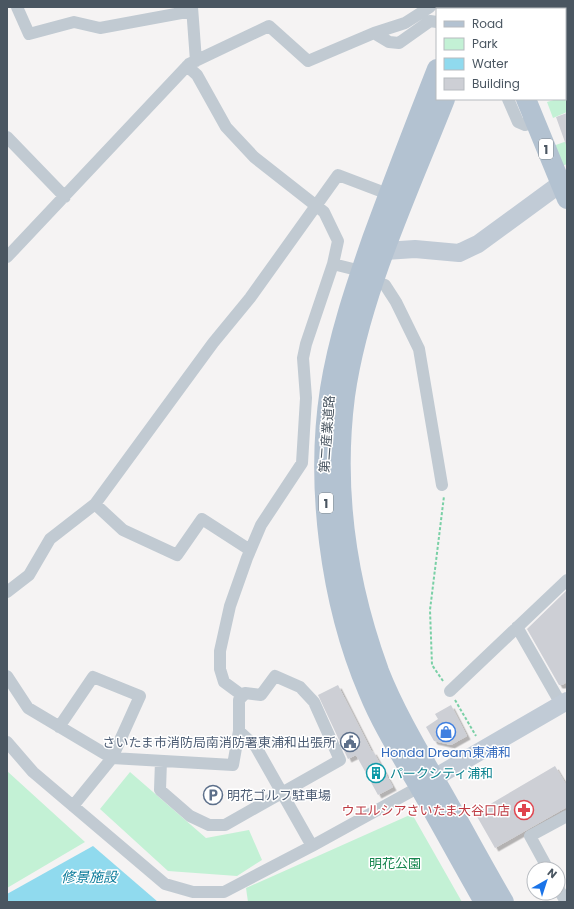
<svg xmlns="http://www.w3.org/2000/svg" width="574" height="909" viewBox="0 0 574 909" font-family="Poppins,'Noto Sans JP',sans-serif">
  <style>
    .green { fill: #c3f1d5 }
    .water { fill: #90daee }
    .building { fill: #cdcfd5; filter: url(#shadow) }
    .lines { fill: none; stroke-linecap: round; stroke-linejoin: round }
    .path { stroke: #7ad0a6; stroke-width: 2; stroke-dasharray: 3 2; stroke-linecap: butt }
    .street { stroke: #c1cad2; stroke-width: 12 }
    .secondary { stroke: #c1cbd6; stroke-width: 18 }
    .primary { stroke: #b3c2d1; stroke-width: 20 }
    .labels { text-anchor: middle; dominant-baseline: central; stroke-width: 3; stroke-linejoin: round; paint-order: stroke }
    .shield { fill: #fff; stroke: #808990; stroke-width: 1 }
    .shield-label { font-size: 12px; font-weight: bold; fill: #4a5661 }
    .street-label { font-size: 13px; fill: #4a5661; stroke: #fff }
    .service-label { font-size: 13px; fill: #4e5e75; stroke: #fff; text-anchor: end }
    .shop-label { font-size: 13px; fill: #366cbe; stroke: #fff }
    .culture-label { font-size: 13px; fill: #0d838f; stroke: #fff; text-anchor: start }
    .health-label { font-size: 13px; fill: #be3a42; stroke: #fff; text-anchor: end }
    .park-label { font-size: 13px; fill: #17864f; stroke: #fff }
    .water-label { font-size: 14px; font-style: italic; fill: #0c7c9b; stroke: #fff }
  </style>
  <defs>
    <filter id="shadow"><feDropShadow dx="3.5" dy="3.5" stdDeviation="0" flood-color="#0004"/></filter>
  </defs>
  <rect width="100%" height="100%" fill="#f5f3f3"/>
  <!-- green -->
  <path class="green" d="M565 96H567V112L553 118 547 102 557 99H565Z
    M567 141V164L560 167 553 146Z
    M7 771 85 842 7 888Z
    M130 772 206 838 249 830 262 860 237 876 168 871 100 809Z
    M412 814 462 902H248L246 888Z"/>
  <!-- water -->
  <path class="water" d="M93 846 158 902H7V894Z"/>
  <!-- building -->
  <path class="building" d="M567 113V145H566L556 117Z
    M567 590V682L562 685H559L527 629Z
    M338 685 372 752 373 751 393 787 378 795 356 755 348 759 318 695Z
    M451 705 467 736 451 745 434 741 426 727 438 719 435 714Z
    M555 766 567 786V807L495 848 475 813Z"/>
  <g class="lines">
    <!-- path -->
    <path class="path" d="M443 681 432 665 430 610 444 496
      M455 700 476 736"/>
    <!-- street -->
    <path class="street" d="M17 7 29 34 74 22 100 28 192 11
      M192 7 196 61
      M565 19 567 20
      M374 33 405 23 430 7
      M187 66 197 75 226 127 254 157 324 212 338 241 333 264 361 271
      M565 90H567
      M508 99 518 122 525 125 534 122
      M7 137 65 197
      M7 257 189 64 269 26 308 61 374 33 389 42 399 43 430 21 437 22
      M375 282 385 285 396 302 419 349 442 485
      M95 504 123 530 177 555 202 519 250 550
      M7 592 29 575 50 539 95 504 213 343 250 298 338 175 388 194
      M517 627 561 704
      M7 676 28 708 112 758 233 765 239 731V700L245 693 261 695 275 676 300 687 314 702 340 760 225 825H209L190 816 160 790 161 761
      M450 691 567 580
      M243 696 224 682 220 669V651L230 606 247 558 261 525 302 463 306 398 303 358 306 344 333 264
      M59 727 93 677 140 696 112 758 73 806
      M239 731 256 747 312 846
      M7 742 33 772 165 884 193 892H224L312 846 419 787
      M548 869 530 836 567 816
      M558 888 566 902"/>
    <!-- secondary -->
    <path class="secondary" d="M385 251 415 249 459 253 478 244 560 184
      M422 785 567 701"/>
    <!-- primary -->
    <path class="primary" d="M460 9 461 7
      M479 9 480 7
      M437 69C415 125 393 182 372 239 355 288 338 338 330 389 315 485 330 602 368 691 381 723 399 752 416 781 439 821 461 862 484 902
      M445 99C408 193 359 296 345 396 333 490 347 583 379 671 393 707 415 745 434 778 458 819 480 861 504 902
      M526 99 567 199"/>
  </g>
  <!-- icons -->
  <defs>
    <g id="shop-ring" transform="scale(1)"><circle r="9.5" fill="#fff" stroke="#3f7fe0" stroke-width="1.5"/><path d="M-5-2.5h2.3a2.7 3.5 0 0 1 5.4 0H5L5.5 6h-11ZM-1.5-2.5h3a1.5 2.3 0 0 0-3 0Z" fill="#3f7fe0"/></g>
    <g id="civic-ring" transform="scale(1)"><circle r="9.5" fill="#fff" stroke="#5c6f8a" stroke-width="1.5"/><path d="M-.6-6.5H3V-4.5H.6V-3L4-1V1h2V6H-6V1h2V-1L-.6-3ZM-1.2 2.5V6h2.4V2.5Z" fill="#5c6f8a"/></g>
    <g id="building-ring" transform="scale(1)"><circle r="9.5" fill="#fff" stroke="#0f9aa8" stroke-width="1.5"/><path d="M-4-6H4V6H1V3H-1V6H-4ZM-2.5-4.3h1.7v1.8h-1.7ZM.8-4.3h1.7v1.8H.8ZM-2.5-1h1.7V.8h-1.7ZM.8-1h1.7V.8H.8Z" fill="#0f9aa8"/></g>
    <g id="parking-ring" transform="scale(1)"><circle r="9.5" fill="#fff" stroke="#5c6f8a" stroke-width="1.5"/><path d="M-3.5-5.5H1a3.5 3.5 0 0 1 0 7H-1V5.5H-3.5ZM-1-3.4V-.6H.8a1.4 1.4 0 0 0 0-2.8Z" fill="#5c6f8a"/></g>
    <g id="pharmacy-ring" transform="scale(1)"><circle r="9.5" fill="#fff" stroke="#e0444e" stroke-width="1.5"/><path d="M-2-6h4v4h4v4h-4v4h-4v-4h-4v-4h4Z" fill="#e0444e"/></g>
  </defs>
  <g fill-rule="evenodd">
    <use href="#shop-ring" x="446" y="732"/>
    <use href="#civic-ring" x="350" y="742"/>
    <use href="#building-ring" x="376" y="773"/>
    <use href="#parking-ring" x="213" y="795"/>
    <use href="#pharmacy-ring" x="524" y="810"/>
  </g>
  <g class="labels">
    <!-- shield labels -->
    <g class="shield">
      <rect x="539" y="139" width="14" height="20" rx="3"/>
      <rect x="319" y="493" width="14" height="20" rx="3"/>
    </g>
    <g class="shield-label">
      <text x="546" y="149">1</text>
      <text x="326" y="503">1</text>
    </g>
    <!-- street labels -->
    <g class="street-label">
      <text transform="translate(327 434) rotate(-86)">第二産業道路</text>
    </g>
    <!-- service labels -->
    <g class="service-label">
      <text x="336" y="742">さいたま市消防局南消防署東浦和出張所</text>
      <text x="227" y="795" text-anchor="start">明花ゴルフ駐車場</text>
    </g>
    <!-- shop labels -->
    <g class="shop-label">
      <text x="446" y="752">Honda Dream東浦和</text>
    </g>
    <!-- culture labels -->
    <g class="culture-label">
      <text x="390" y="773">パークシティ浦和</text>
    </g>
    <!-- health labels -->
    <g class="health-label">
      <text x="510" y="810">ウエルシアさいたま大谷口店</text>
    </g>
    <!-- park labels -->
    <g class="park-label">
      <text x="395" y="863">明花公園</text>
    </g>
    <!-- water labels -->
    <g class="water-label">
      <text x="89" y="877">修景施設</text>
    </g>
  </g>
  <!-- border -->
  <rect width="574" height="909" fill="none" stroke="#4a5661" stroke-width="16"/>
  <!-- legend -->
  <rect x="436" y="8" width="130" height="92" fill="#ffffff" stroke="#b7bbc0"/>
  <rect x="444" y="21" width="20" height="6" fill="#b3c2d1" stroke="#b7bbc0"/>
  <text x="472" y="28" font-size="12" fill="#4a5661">Road</text>
  <rect x="444" y="38" width="20" height="12" fill="#c3f1d5" stroke="#b7bbc0"/>
  <text x="472" y="48" font-size="12" fill="#4a5661">Park</text>
  <rect x="444" y="58" width="20" height="12" fill="#90daee" stroke="#b7bbc0"/>
  <text x="472" y="68" font-size="12" fill="#4a5661">Water</text>
  <rect x="444" y="78" width="20" height="12" fill="#cdcfd5" stroke="#b7bbc0"/>
  <text x="472" y="88" font-size="12" fill="#4a5661">Building</text>
  <!-- north arrow -->
  <g transform="translate(546 881) rotate(39)"><circle r="19" fill="#ffffff" stroke="#b7bbc0"/>
  <path d="M0-3L7 15L0 10L-7 15Z" fill="#1a73e8"/>
  <text y="-6" font-size="11" font-weight="bold" text-anchor="middle" fill="#4a5661">N</text>
  </g>
</svg>
